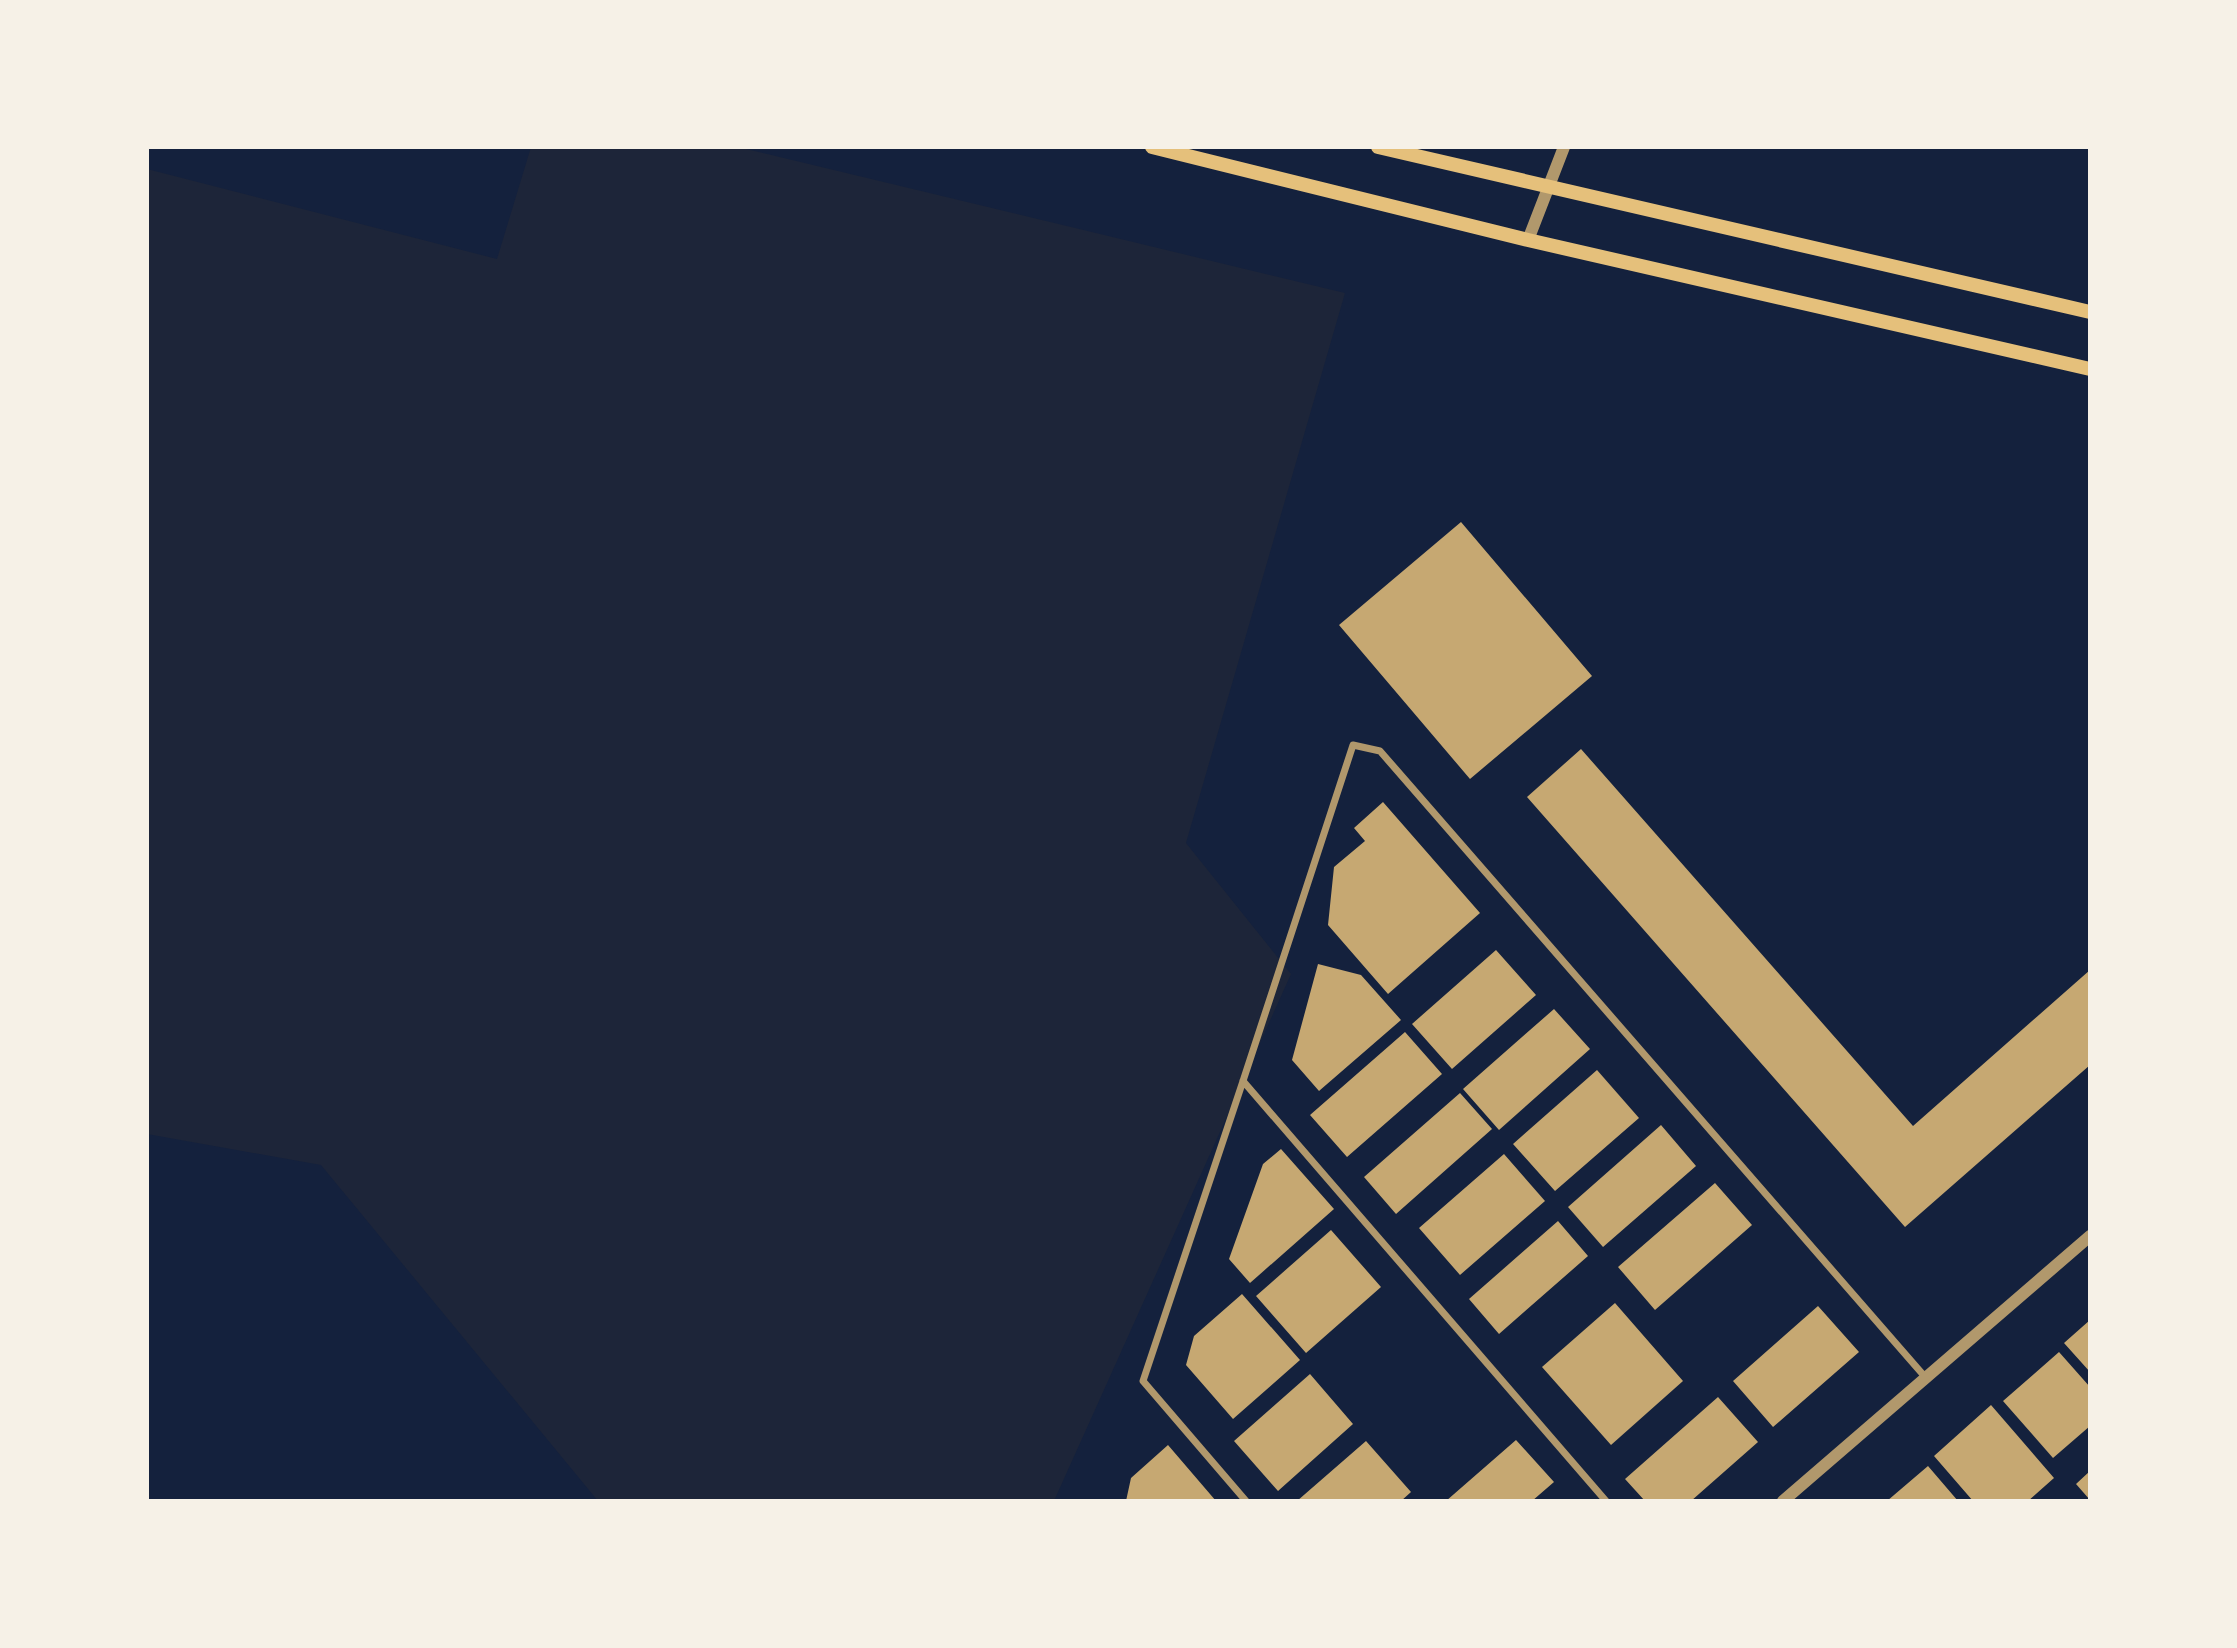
<svg xmlns="http://www.w3.org/2000/svg" width="2237" height="1648" viewBox="0 0 2237 1648" font-family="Montserrat,sans-serif">
  <style>
    .green { fill: #1d2539 }
    .building { fill: #c6a872 }
    .lines { fill: none; stroke-linecap: round; stroke-linejoin: round }
    .minor { stroke: #b1986c; stroke-width: 7 }
    .tertiary { stroke: #b1986c; stroke-width: 12 }
    .secondary { stroke: #e5c07b; stroke-width: 14 }
  </style>
  <rect width="100%" height="100%" fill="#14213d"/>
  <!-- green -->
  <path class="green" d="M531 147H738L1345 293 1186 843 1291 974 1054 1501H598L321 1165 147 1134V169L497 259Z"/>
  <!-- building -->
  <path class="building" d="M1461 522 1592 676 1470 779 1339 625Z
    M1581 749 1913 1126 2090 970V1065L1905 1227 1527 797Z
    M1383 802 1480 913 1388 994 1328 925 1334 867 1365 841 1354 828Z
    M1496 950 1536 995 1452 1069 1412 1024Z
    M1318 964 1361 975 1401 1020 1319 1091 1292 1060Z
    M1554 1009 1590 1049 1499 1130 1463 1089Z
    M1405 1032 1442 1074 1347 1157 1310 1115Z
    M1597 1070 1639 1118 1555 1191 1513 1144Z
    M1460 1093 1492 1129 1396 1214 1364 1177Z
    M1661 1125 1696 1166 1603 1247 1568 1207Z
    M1281 1149 1334 1209 1250 1283 1229 1259 1263 1164Z
    M1504 1154 1545 1201 1460 1275 1419 1228Z
    M1715 1183 1752 1225 1655 1310 1618 1267Z
    M1558 1221 1588 1256 1499 1334 1469 1299Z
    M1331 1230 1381 1287 1306 1353 1256 1296Z
    M1242 1294 1300 1360 1233 1419 1186 1365 1194 1336Z
    M1615 1303 1683 1381 1611 1445 1542 1367Z
    M1818 1306 1859 1352 1773 1427 1733 1381Z
    M2090 1320V1372L2064 1343Z
    M2059 1352 2090 1387V1426L2053 1458 2003 1401Z
    M1310 1374 1353 1424 1278 1491 1234 1441Z
    M1718 1397 1758 1442 1691 1501H1645L1625 1479Z
    M1991 1405 2054 1478 2028 1501H1973L1934 1456Z
    M1516 1440 1554 1482 1532 1501H1446Z
    M1366 1441 1411 1492 1401 1501H1297Z
    M1168 1445 1216 1501H1126L1131 1478Z
    M1928 1466 1958 1501H1887Z
    M2090 1471V1500L2076 1484Z"/>
  <g class="lines">
    <!-- minor -->
    <path class="minor" d="M1243 1081 1606 1501
      M1246 1501 1143 1381 1243 1081 1353 745 1380 751 1926 1378"/>
    <!-- tertiary -->
    <path class="tertiary" d="M1528 240 1564 147
      M1783 1501 2090 1236"/>
    <!-- secondary -->
    <path class="secondary" d="M1152 147 1528 240 2090 369
      M1378 147 2090 312"/>
  </g>
  <!-- border -->
  <rect width="2237" height="1648" fill="none" stroke="#f6f1e7" stroke-width="298"/>
</svg>
